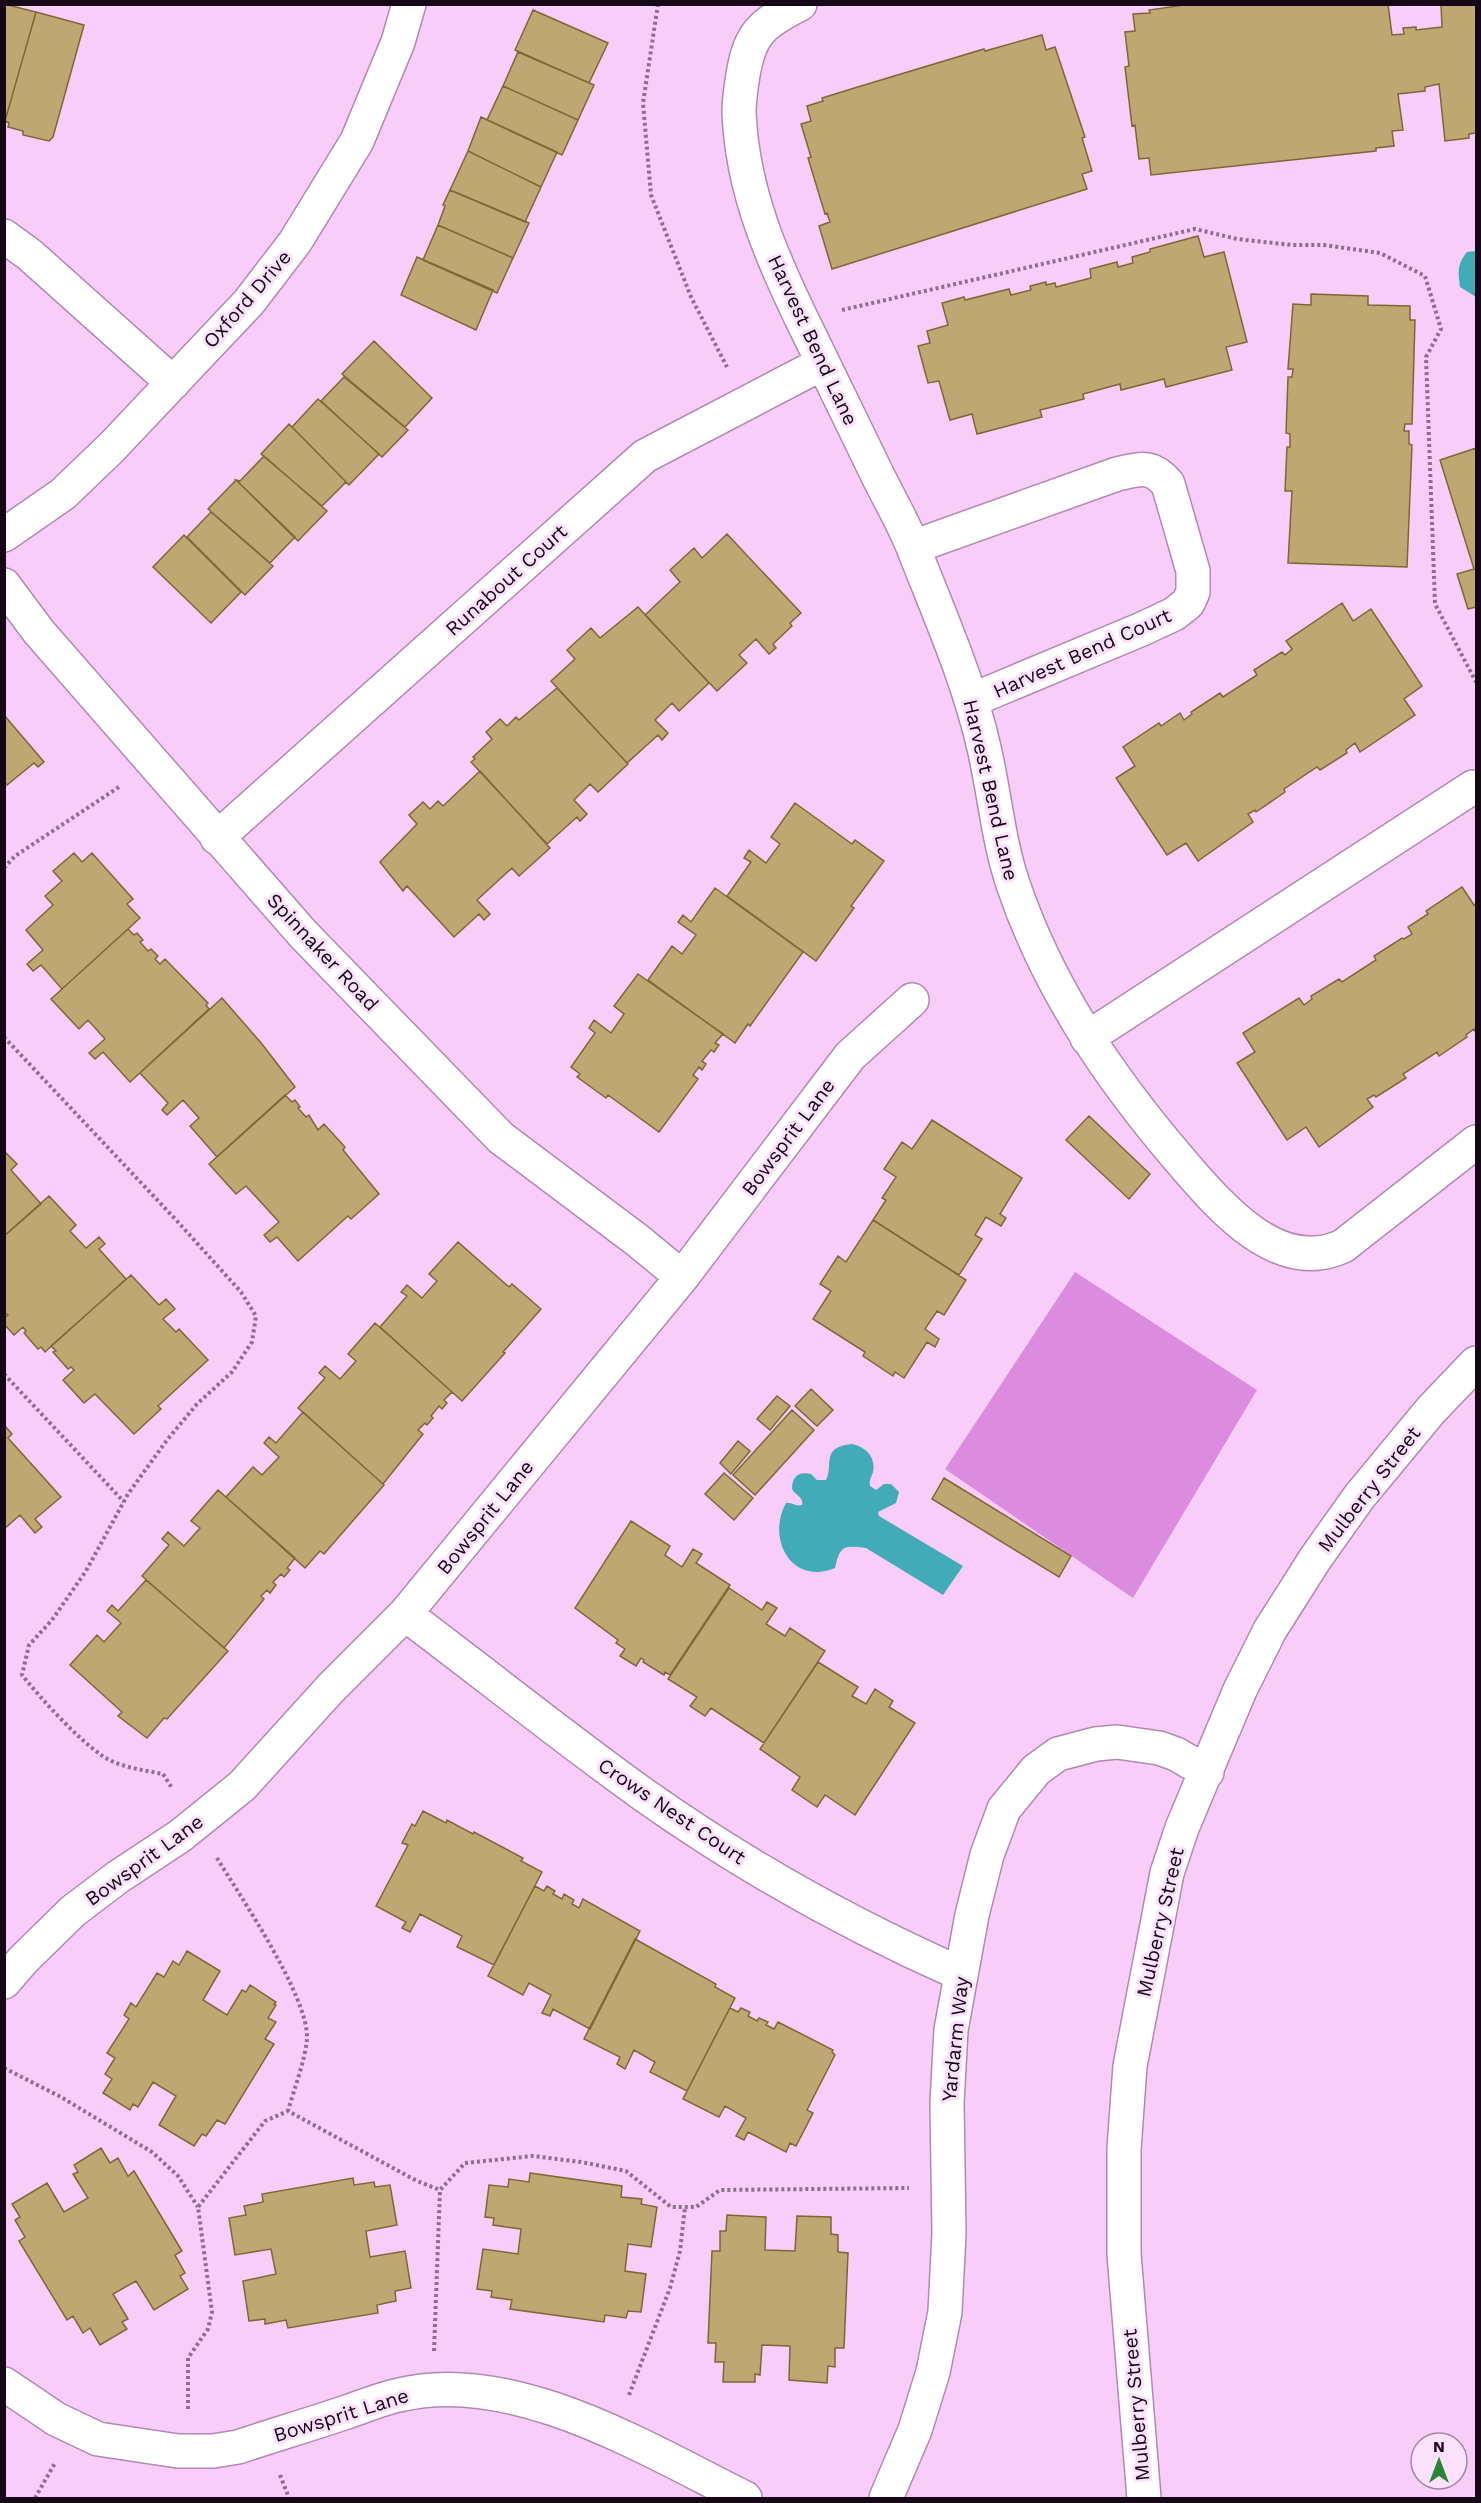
<svg xmlns="http://www.w3.org/2000/svg" width="1481" height="2503" viewBox="0 0 1481 2503" font-family="'Work Sans',sans-serif">
  <style>
    .green { fill: #db8cde }
    .water { fill: #41abb7 }
    .building { fill: #bfa772; stroke: #7e6734; stroke-width: 1.5 }
    .lines { fill: none; stroke-linecap: round; stroke-linejoin: round }
    .minor-casing { stroke: #b289b3; stroke-width: 36 }
    .path { stroke: #8d6f8d; stroke-width: 4; stroke-dasharray: 3 3; stroke-linecap: butt }
    .minor { stroke: #fff; stroke-width: 33 }
    .labels { text-anchor: middle; dominant-baseline: central; stroke-width: 6; stroke-linejoin: round; paint-order: stroke }
    .street-label { font-size: 20px; fill: #150715; stroke: #fce1fc }
  </style>
  <rect width="100%" height="100%" fill="#f9cdf9"/>
  <!-- green -->
  <path class="green" d="M1075 1272 1257 1390 1133 1598 945 1469Z"/>
  <!-- water -->
  <path class="water" d="M1476 251V297L1460 287C1458 272 1457 264 1467 252Z
    M852 1444C866 1447 876 1457 873 1472 871 1479 869 1479 870 1486L876 1490 884 1484H891L899 1492 896 1503 878 1512 879 1516 963 1566 943 1595 866 1548C843 1545 840 1546 835 1568 792 1586 766 1539 786 1503 792 1502 795 1507 802 1505 804 1497 796 1496 792 1489 792 1476 799 1471 811 1474L817 1480H826C834 1465 820 1447 852 1444Z"/>
  <!-- building -->
  <path class="building" d="M4 4 36 12 5 121H4Z
    M1191 4H1388L1392 35 1404 34 1403 28 1416 27V30L1442 27 1441 4H1476V133L1469 134V138L1445 141 1439 84 1425 87V91L1398 94 1403 130 1392 131 1394 146 1376 148V151L1151 175 1149 158 1139 159 1135 125 1132 126 1125 67 1129 66 1125 32 1135 31 1133 14 1150 13 1149 10Z
    M533 10 608 43 589 83 515 50Z
    M36 12 84 25 53 137 49 141 23 135V131L8 127 9 123 5 121Z
    M1042 35 1046 50 1055 47 1085 137 1082 138 1092 171 1082 174 1087 189 832 269 819 226 830 222 827 213 825 214 808 158 811 157 801 124 811 121 807 106 823 101 822 98 861 86 984 49 985 51Z
    M518 52 594 85 578 120 503 86Z
    M503 86 578 120 562 155 487 120Z
    M481 117 557 152 541 187 468 151Z
    M468 151 541 187 525 222 450 190Z
    M450 190 529 223 513 258 438 225 445 206 443 205Z
    M438 225 513 258 497 293 423 260Z
    M1198 236 1204 257 1224 252 1247 342 1226 347 1232 370 1166 387 1164 379 1121 390 1120 384 1083 394 1084 399 1040 410 1042 417 977 434 972 414 950 420 939 381 928 383 918 346 930 343 927 331 948 325 942 303 964 297 965 300 1009 289 1011 295 1031 290 1030 286 1046 282V285L1055 283 1056 287 1091 278 1090 269 1117 262 1118 267 1133 263 1132 257 1150 252V249Z
    M417 257 493 290 476 330 401 295Z
    M1311 294 1368 296V305L1410 306V320H1415L1412 424H1405L1404 431H1409V444L1412 445 1407 567 1288 563 1292 491H1285L1287 447H1290V434L1286 433 1288 377H1292L1293 369H1288L1293 304 1311 305Z
    M374 341 432 398 405 427 342 374Z
    M344 377 408 430 382 457 321 401Z
    M318 399 379 454 349 485 292 427Z
    M289 424 346 482 322 506 261 454Z
    M1476 448V607L1468 609 1457 574 1474 569 1440 460Z
    M264 456 327 511 298 541 236 480 240 481Z
    M236 480 295 537 270 563 208 509Z
    M211 512 273 566 245 595 187 537Z
    M727 534 801 613 790 623 792 626 773 644 776 648 769 654 756 639 739 655 747 663 717 691 645 615 680 582 670 570 694 548 702 558Z
    M184 535 241 592 211 623 153 567Z
    M1342 603 1353 621 1371 609 1422 686 1404 699 1415 715 1360 752 1355 743 1346 750 1347 753 1320 770 1317 767 1284 789 1285 792 1256 812 1255 810 1248 814 1253 822 1198 861 1186 843 1167 855 1116 778 1135 766 1123 747 1159 723 1161 726 1180 713 1184 720 1192 714 1191 712 1220 693 1223 697 1257 675 1254 670 1282 652 1285 655 1292 649 1286 641Z
    M638 607 709 683 679 711 672 703 655 720 668 733 662 740 658 735 627 763 551 681 575 659 567 650 591 628 600 638Z
    M557 688 628 764 598 792 590 784 574 800 587 814 580 821 577 817 547 844 471 762 475 759 473 757 492 739 486 732 500 719 507 726 516 717 519 720Z
    M4 715 44 762 38 767 34 763 7 785 4 782Z
    M480 771 550 848 519 876 512 868 477 900 490 914 484 920 479 914 454 937 407 886 403 891 380 862 417 824 409 815 423 802 430 809 438 801 443 806Z
    M795 803 852 844 855 840 884 861 851 906 854 908 816 961 727 896 751 862 744 858 749 850 766 863 780 844 771 837Z
    M74 853 82 862 92 853 133 899 127 904 140 918 62 989 41 965 33 971 27 964 43 950 26 930 53 905 45 896 62 881 53 871Z
    M1462 887 1474 905 1476 904V1033L1474 1029 1466 1035 1467 1037 1439 1056 1437 1052 1403 1074 1406 1078 1376 1097 1374 1095 1367 1099 1373 1107 1319 1147 1306 1127 1287 1140 1237 1063 1255 1052 1243 1033 1299 998 1304 1005 1312 999 1311 996 1339 979 1342 982 1376 960 1374 956 1402 938 1404 939 1412 934 1408 927 1428 914 1426 911Z
    M715 888 803 952 750 1026 748 1024 735 1043 648 980 672 946 682 954 696 935 678 922 683 915 691 922Z
    M128 929 134 935 137 933 143 940 140 942 148 951 151 949 158 956 155 959 160 964 165 959 208 1003 206 1005 209 1009 130 1082 103 1052 95 1059 89 1053 105 1039 88 1020 79 1029 51 999Z
    M638 974 723 1034 715 1043 719 1045 714 1052 711 1050 702 1061 706 1064 702 1070 699 1067 693 1075 698 1079 659 1132 608 1095 606 1098 577 1077 580 1074 571 1067 595 1033 589 1028 594 1020 611 1033 624 1014 614 1006Z
    M222 998 262 1044 295 1087 217 1157 190 1126 199 1118 183 1100 167 1115 162 1110 168 1103 140 1073Z
    M285 1095 292 1102 295 1100 300 1107 298 1108 306 1117 309 1115 318 1130 324 1124 345 1147 343 1150 379 1194 351 1219 348 1216 298 1261 277 1237 270 1242 264 1235 279 1222 246 1186 236 1194 209 1164Z
    M1089 1116 1150 1174 1129 1199 1066 1140Z
    M932 1120 1022 1178 1000 1214 1006 1218 1001 1226 986 1217 975 1235 982 1239 959 1275 873 1220 886 1200 882 1198 896 1177 884 1169 902 1142 912 1149Z
    M4 1151 17 1164 11 1170 41 1204 4 1236Z
    M49 1196 76 1225 70 1231 86 1248 99 1237 105 1244 99 1249 126 1279 45 1352 41 1347 38 1349 24 1333 26 1331 23 1327 14 1335 4 1324V1318L8 1315 4 1312V1236Z
    M873 1220 966 1280 944 1315 937 1311 925 1329 939 1339 935 1347 927 1342 904 1378 895 1372 893 1376 863 1356 865 1352 813 1319 831 1291 820 1284 838 1256 846 1262Z
    M458 1242 509 1287 512 1284 541 1309 503 1352 505 1353 462 1401 380 1327 407 1296 401 1292 407 1285 422 1298 437 1281 429 1274Z
    M131 1275 159 1305 166 1299 175 1309 163 1319 176 1332 179 1329 208 1360 158 1406 161 1409 134 1434 95 1394 84 1403 63 1380 74 1370 71 1367 68 1369 53 1352 56 1351 51 1346Z
    M375 1323 452 1392 444 1400 447 1403 442 1409 439 1406 431 1416 433 1418 427 1425 425 1423 418 1430 423 1434 383 1484 298 1408 325 1378 319 1373 325 1366 340 1379 356 1361 348 1354Z
    M811 1389 833 1410 817 1426 795 1406Z
    M777 1396 790 1406 770 1430 757 1419Z
    M792 1410 814 1430 755 1495 733 1475Z
    M303 1412 384 1485 324 1554 320 1551 305 1568 226 1497 253 1467 262 1475 279 1457 264 1443 269 1437 276 1443Z
    M4 1425 12 1434 8 1438 61 1497 35 1519 42 1527 35 1533 20 1515 4 1529Z
    M738 1441 750 1451 731 1474 720 1463Z
    M724 1473 753 1498 734 1520 705 1494Z
    M944 1478 1071 1556 1059 1577 932 1499Z
    M218 1490 295 1558 287 1568 290 1570 284 1577 281 1574 273 1582 276 1585 270 1593 267 1590 261 1596 264 1599 224 1648 142 1576 169 1545 162 1539 168 1532 184 1546 200 1528 191 1521Z
    M631 1521 670 1546 665 1555 682 1567 693 1549 702 1554 696 1563 730 1585 670 1675 665 1672 664 1675 643 1662 644 1660 641 1658 636 1666 620 1656 625 1649 616 1643 618 1640 575 1608Z
    M146 1580 228 1651 167 1719 164 1718 147 1738 118 1716 122 1712 70 1665 97 1635 104 1642 121 1623 107 1611 112 1605 118 1611Z
    M729 1588 762 1610 767 1602 777 1608 766 1624 785 1636 790 1628 825 1651 764 1743 711 1708 705 1716 690 1706 697 1697 668 1679Z
    M818 1662 858 1687 852 1696 866 1704 875 1689 893 1701 889 1707 915 1723 855 1815 825 1795 817 1807 792 1790 800 1777 760 1749Z
    M423 1811 446 1823 447 1820 473 1834 474 1832 523 1858 521 1861 542 1872 494 1965 457 1947 462 1936 420 1914 410 1932 402 1928 406 1922 376 1906 408 1845 402 1843 412 1824 415 1826Z
    M535 1886 544 1891 547 1886 555 1891 553 1894 562 1899 564 1894 574 1900 572 1904 579 1908 583 1899 640 1931 590 2029 553 2009 550 2016 542 2013 551 1995 529 1983 523 1995 488 1976Z
    M635 1939 716 1984 715 1987 735 1998 687 2091 650 2072 655 2062 634 2050 625 2069 617 2064 620 2057 584 2039Z
    M187 1951 220 1971 203 2000 227 2015 242 1990 246 1992 250 1985 276 2002 274 2004 276 2005 268 2018 276 2022 265 2039 274 2044 225 2124 217 2120 206 2136 202 2134 194 2146 159 2125 176 2096 153 2082 138 2107 133 2104 130 2110 103 2093 112 2079 105 2074 115 2058 107 2053 129 2019 124 2015 131 2003 136 2007 157 1973 164 1977 173 1961 179 1965Z
    M730 2008 738 2012 741 2008 750 2012 748 2016 757 2021 759 2018 768 2022 766 2025 774 2029 778 2022 833 2050 832 2052 835 2055 807 2110 813 2113 796 2146 790 2143 786 2152 748 2132 744 2140 736 2136 746 2118 725 2106 719 2117 683 2099Z
    M101 2148 110 2163 118 2158 128 2176 134 2171 182 2251 175 2255 185 2273 180 2276 188 2289 154 2310 136 2281 113 2294 128 2319 122 2322 127 2329 100 2345 90 2328 83 2333 73 2316 67 2320 19 2241 25 2237 15 2220 20 2217 12 2204 47 2183 64 2212 88 2198 73 2174 78 2172 74 2165Z
    M530 2173 622 2186 621 2197 642 2199 641 2204 657 2207 651 2247 628 2244 625 2271 646 2274 641 2312 628 2311 626 2318 605 2315 604 2322 510 2309 512 2300 491 2297 492 2291 477 2289 483 2249 518 2254 521 2229 493 2225 494 2218 485 2217 489 2185 508 2187 509 2179 529 2182Z
    M353 2178 354 2185 374 2182 375 2187 390 2185 397 2225 366 2231 370 2257 405 2251 411 2288 395 2291 396 2301 377 2305 378 2313 288 2328 286 2320 265 2324V2319L249 2321 243 2281 276 2274 271 2249 235 2255 229 2218 246 2215 244 2206 263 2202 262 2194Z
    M727 2215 766 2217 765 2250 795 2251 797 2216 831 2217V2234L838 2235V2252L848 2253 844 2348H835V2367L828 2366 827 2383 789 2380 790 2346 762 2345 760 2375 755 2374V2382H723L724 2362H715L716 2343H708L712 2251H720V2231H726Z"/>
  <g class="lines">
    <!-- minor casing -->
    <g class="minor-casing">
      <path id="minor" d="M800 4C763 24 750 31 743 75 741 87 739 99 739 112 742 191 773 261 807 330 831 380 855 429 879 478 891 502 905 526 915 552 940 616 969 681 984 748 995 795 998 841 1014 887 1049 989 1109 1077 1179 1159 1218 1204 1277 1277 1343 1246L1476 1142
        M4 236 30 255 173 383
        M4 535 63 494 112 447 249 302 295 242 357 141 398 42 409 4
        M913 547 1117 474C1140 469 1151 464 1168 484L1193 571V592L1188 603 1174 614 1142 629 972 700
        M4 585 39 632 303 934 501 1138 637 1240 682 1277
        M217 838 645 456 823 363
        M1087 1038 1473 787
        M405 1614C485 1674 563 1737 644 1795 743 1865 850 1925 961 1974
        M4 1982 23 1960 73 1911 118 1877 180 1836 242 1786 330 1689 405 1614 682 1277 850 1056 912 1000
        M4 2384 56 2419 98 2439 178 2451H213L238 2447C274 2435 311 2424 347 2412 364 2406 381 2399 399 2395 513 2367 646 2449 745 2498
        M886 2498 915 2430 933 2372 945 2312 949 2233 947 2103 951 2030 972 1915 987 1855 1004 1809 1036 1770 1058 1754 1096 1744 1117 1742 1159 1748 1176 1754 1207 1772
        M1144 2498 1124 2254V2149L1130 2066 1167 1873 1182 1828 1240 1690 1270 1630 1315 1559 1359 1497 1431 1410 1476 1363"/>
    </g>
    <!-- path -->
    <path class="path" d="M658 4 643 103 651 195 691 297 727 367
      M842 310 1195 229 1237 239 1292 245H1324L1380 253 1425 276 1441 329 1426 357 1435 604 1476 682
      M4 868 15 856 119 787
      M4 1037 177 1221 241 1292 256 1316 252 1342 232 1372 197 1404 167 1440 128 1494 86 1571 52 1620 29 1645 22 1675C43 1701 75 1736 101 1755 118 1767 143 1770 163 1774L172 1788
      M4 1374 124 1502
      M217 1858C240 1896 309 1997 307 2039 305 2061 294 2089 288 2111
      M4 2068 61 2097 152 2152 178 2176 198 2207
      M434 2351 440 2190
      M629 2395 670 2288 680 2251 685 2207
      M188 2409V2358L208 2329 212 2312 198 2207 265 2121 288 2111 417 2181 440 2190 465 2163 533 2156 581 2162 626 2171 671 2207H696L720 2190 909 2188
      M280 2475 289 2498
      M35 2498 55 2463"/>
    <!-- minor -->
    <use href="#minor" class="minor"/>
  </g>
  <g class="labels">
    <!-- street labels -->
    <g class="street-label">
      <text transform="translate(247 299) rotate(-49)">Oxford Drive</text>
      <text transform="translate(813 340) rotate(65)">Harvest Bend Lane</text>
      <text transform="translate(506 580) rotate(-42)">Runabout Court</text>
      <text transform="translate(1082 653) rotate(-24)">Harvest Bend Court</text>
      <text transform="translate(991 790) rotate(77)">Harvest Bend Lane</text>
      <text transform="translate(323 952) rotate(47)">Spinnaker Road</text>
      <text transform="translate(788 1137) rotate(-53)">Bowsprit Lane</text>
      <text transform="translate(1369 1489) rotate(-52)">Mulberry Street</text>
      <text transform="translate(485 1517) rotate(-51)">Bowsprit Lane</text>
      <text transform="translate(672 1811) rotate(34)">Crows Nest Court</text>
      <text transform="translate(144 1860) rotate(-36)">Bowsprit Lane</text>
      <text transform="translate(1160 1922) rotate(-77)">Mulberry Street</text>
      <text transform="translate(955 2039) rotate(-84)">Yardarm Way</text>
      <text transform="translate(1136 2405) rotate(-95)">Mulberry Street</text>
      <text transform="translate(341 2415) rotate(-17)">Bowsprit Lane</text>
    </g>
  </g>
  <!-- border -->
  <rect width="1481" height="2503" fill="none" stroke="#150715" stroke-width="12"/>
  <!-- north arrow -->
  <g transform="translate(1439 2461)"><circle r="28" fill="#fce1fc" stroke="#a08aa0" stroke-width="1.5"/>
  <path d="M0-4.5L10 22L0 15L-10 22Z" fill="#298536"/>
  <text y="-9" font-size="16" font-weight="bold" text-anchor="middle" fill="#150715">N</text>
  </g>
</svg>
